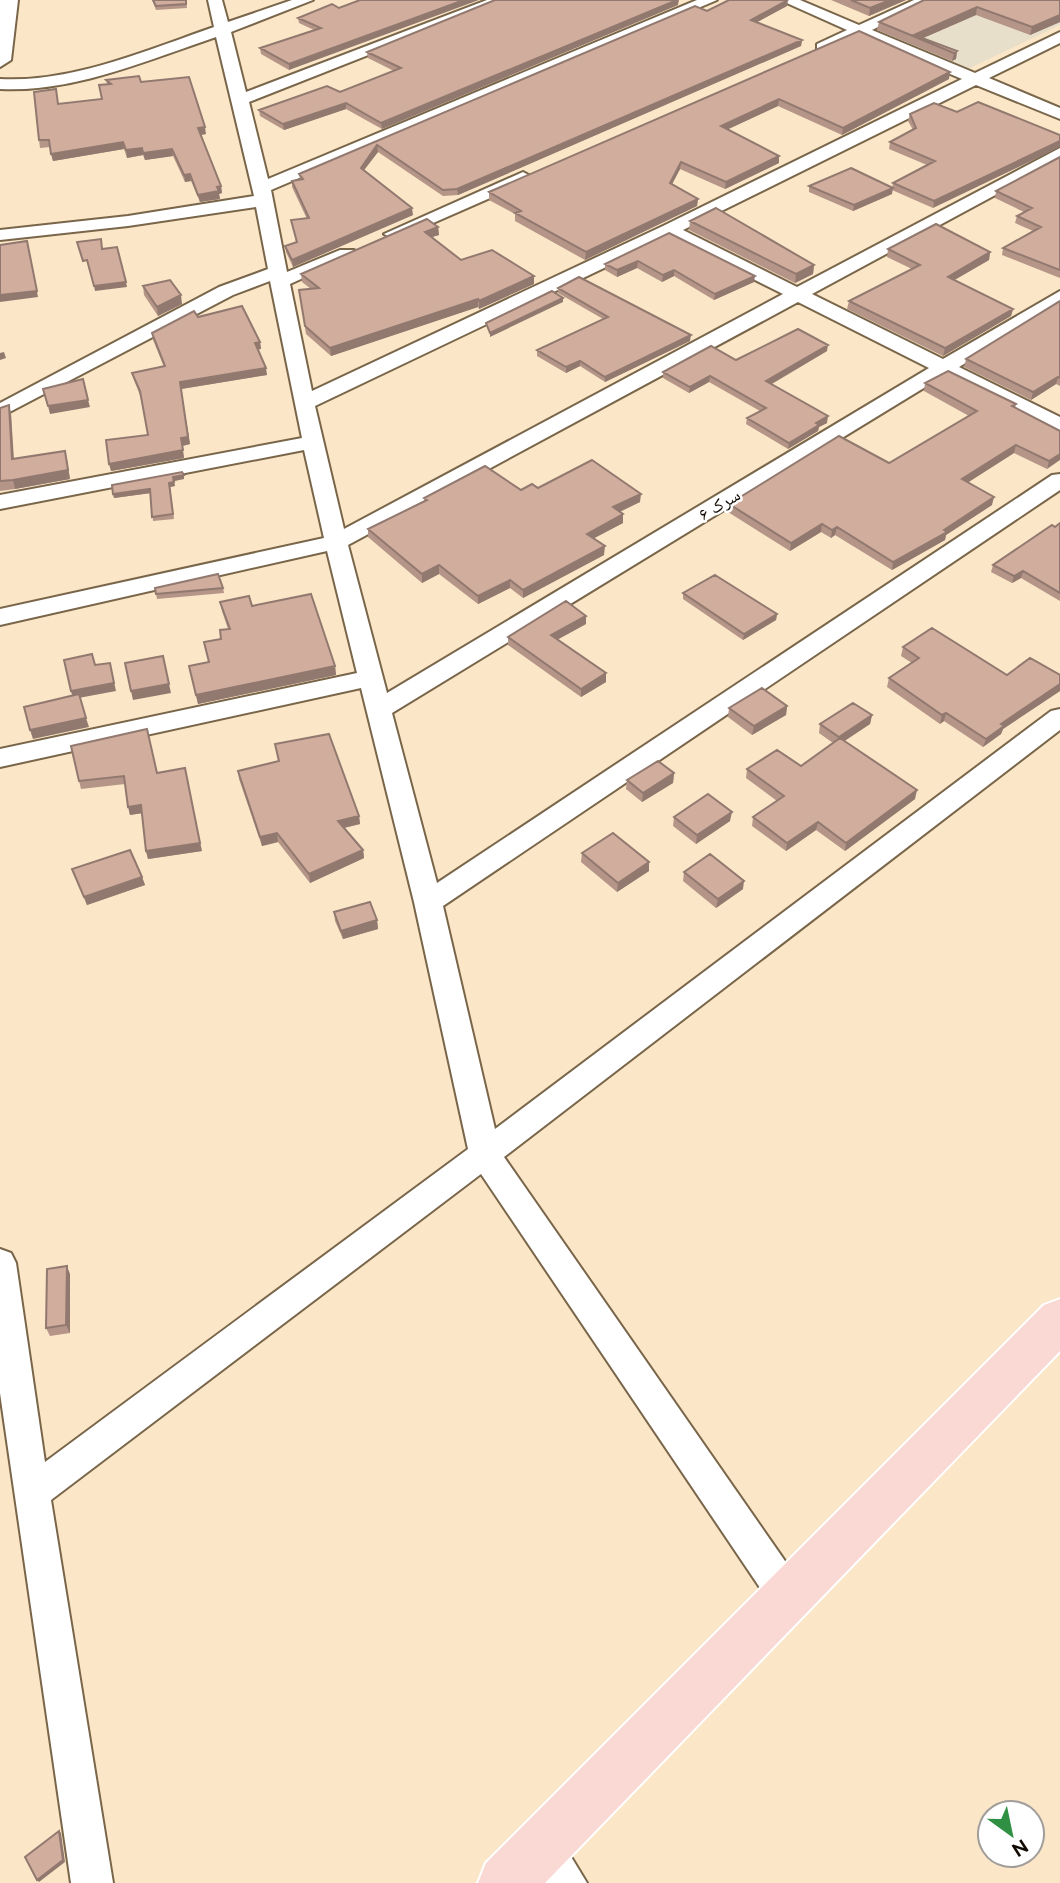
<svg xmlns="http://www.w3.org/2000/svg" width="1060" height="1883" viewBox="0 0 1060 1883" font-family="Raleway,'Noto Naskh Arabic',sans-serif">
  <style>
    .education { fill: #e8dfca }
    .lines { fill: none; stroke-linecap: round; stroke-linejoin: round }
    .minor-casing { stroke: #79664a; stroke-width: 4 }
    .secondary-casing { stroke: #79664a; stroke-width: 4 }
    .primary-casing { stroke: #fff; stroke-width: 4 }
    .minor { fill: #fff; fill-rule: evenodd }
    .secondary { fill: #fff; fill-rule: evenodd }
    .primary { fill: #fad9d4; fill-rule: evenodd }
    .wall { fill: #b49588 }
    .shaded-wall { fill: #92796f }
    .building { fill: #d1ad9e; stroke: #92796f; stroke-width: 2 }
    .labels { text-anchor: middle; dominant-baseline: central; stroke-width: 5; stroke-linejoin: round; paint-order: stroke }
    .far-street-label { font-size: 18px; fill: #110a02; stroke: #fff }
  </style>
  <rect width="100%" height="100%" fill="#fbe6c7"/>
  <!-- education -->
  <path class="education" d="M936 0H1060V25L968 69 866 32Z"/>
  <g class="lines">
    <!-- minor casing -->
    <g class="minor-casing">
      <path id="minor" d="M208 0H222L228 22 292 0H313L231 32 246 92 487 0H508L249 102 268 179 697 0H717L271 190 287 272 340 250H354L356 254 290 284 312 391 663 226 962 79 860 36 829 50H817V44L847 30 780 0H800L859 25 914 0H933L872 30 975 73 1060 32V43L989 78 1060 108V119L976 85 683 230 797 287 1060 148V160L812 294 943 359 1060 291V305L959 367 1060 417V431L945 375 392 713 437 883 1052 475 1060 474V490L443 906 495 1129 1051 711 1060 709V730L504 1157 801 1584 807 1597 801 1610 788 1616 775 1610 481 1174 51 1500 113 1883H71L0 1393V1249L11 1253 16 1263 45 1462 468 1149 414 902 361 688 0 767V749L357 673 327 551 0 625V609L324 538 304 450 0 509V495L302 438 270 281 233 295 0 417V403L219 287 268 269 256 207 128 226 0 240V230L128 216 254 196 216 37C148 60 73 93 0 89V79C72 83 147 50 214 27ZM669 237 783 294 344 529 315 406ZM798 302 929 368 387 693 348 545Z
        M523 172 532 177 529 181 399 238 393 239 384 234Z
        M542 1826 556 1832 587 1883H542L522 1846 528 1832Z"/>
    </g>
    <!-- secondary casing -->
    <g class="secondary-casing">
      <path id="secondary" d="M0 0H18L11 60 0 67Z"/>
    </g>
    <!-- primary casing -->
    <g class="primary-casing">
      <path id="primary" d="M1060 1299V1351L545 1883H478L486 1863 1044 1305Z"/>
    </g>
    <!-- minor -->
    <use href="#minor" class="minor"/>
    <!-- secondary -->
    <use href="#secondary" class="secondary"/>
    <!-- primary -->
    <use href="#primary" class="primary"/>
  </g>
  <!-- wall -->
  <path class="wall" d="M152 0H186L187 8 156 10Z
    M831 0H906L869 16Z
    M924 0H1060V22L1030 35 976 15 923 38 957 51 956 59 952 61 877 30 879 22Z
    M678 5 382 129 346 109 284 130 260 116 259 110 340 92 394 71 368 58 367 52Z
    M787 6 757 22 802 40 801 46 458 195 443 196 378 152 364 170 413 215 293 267 286 252 285 246 296 242 291 220 307 219 292 187V181L300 179 299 174 707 11Z
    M339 8 289 70 261 54 260 48 314 30 299 23 298 18Z
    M859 31 949 79 842 135 778 106 728 129 779 163 725 189 680 169 672 184 698 199 697 206 585 260 515 221V214L489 200V192Z
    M106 80 141 82 206 134 201 135 221 186 222 193 219 194 220 199 200 202 191 181 185 182 173 156 145 160 143 155 127 158 124 149 53 161 50 147 40 148 39 140 58 104 102 99 107 84Z
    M957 112 933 208 892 190V194L853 211 809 192V186L892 188 893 183 927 165 889 149 890 142 913 130 908 121 910 114Z
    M1060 157V278L1002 255 1003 248 1033 231 1015 223 1017 216 1024 212 995 198 996 191Z
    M690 221 814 265 813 274 795 283 689 230Z
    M438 227 439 235 432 237 461 260 534 276V284L479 309 478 307 331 356 306 334 299 290 311 289 302 282 301 274Z
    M669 233 754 282 714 300 674 276 662 282 637 268 617 277 605 270V264Z
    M888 249 990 252 989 260 954 280 1013 309 1011 316 943 356 847 309 849 301 912 269 887 257Z
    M143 286 182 304 158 316 144 295Z
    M558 288 690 341 605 382 580 366 566 373 537 356V350L603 319 558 293Z
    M1060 301V386L1056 384 1031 400 964 367 966 359Z
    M198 317 260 342 261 349H258L267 375 181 389 190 444 182 446 184 458 111 471 148 435 141 398 134 380 132 373 164 367 153 340 152 333Z
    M827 351 772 384 827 423 819 427 818 431 788 449 746 424 747 418 760 411 709 382 689 393 663 378V372L736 360Z
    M925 383 1016 404 1015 408 1060 431 1047 469 1014 453 968 482 992 505 946 535 945 540 892 570 835 535 831 538 821 532 790 551 728 512 729 504 889 463 969 416 924 391Z
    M9 405 11 414 14 458 67 459 70 479 15 489 0 491V408Z
    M184 479 174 481 175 486 170 487 174 519 153 521 151 493 114 498 112 485Z
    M538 488 640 502 620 512 623 514V523L594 538 604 555 523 598 510 588 478 604 439 574 422 583 368 537V529L425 501 424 498Z
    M1060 523V601L1021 578 1012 583 991 572 993 565Z
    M155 588H223L224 593 157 599Z
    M683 593 777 614 776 620 743 640 683 599Z
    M220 602 252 606 335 666 336 675 198 704 189 666 209 662 204 642 221 639 228 629 222 611Z
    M586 624 557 640 606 673V682L581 697 508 645V637Z
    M903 647 1007 675 1060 691 1003 729 1001 734 983 747 944 721 940 724 887 687 889 678 912 663 901 656Z
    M787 706 786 715 752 735 728 717 729 708Z
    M872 715 870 724 844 741 915 799 845 851 816 830 786 851 752 826 753 817 777 801 746 778 747 769 801 766 833 743 819 733 820 724Z
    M275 744 359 816 360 824 344 828 363 850 364 858 310 883 278 842 262 846 239 779 238 771 278 761Z
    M157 773 202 851 148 859 146 851 142 813 130 815 125 784 81 789 79 781Z
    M674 773 673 783 642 802 626 789 627 780Z
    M674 817 730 821 696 844 673 826Z
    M582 853 649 871 617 892 581 862Z
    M72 869 142 877 145 885 87 905Z
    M684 872 743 889 716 908 683 881Z
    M334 912 377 920 378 929 343 939 335 921Z
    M70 1274V1333L50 1336 46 1328Z"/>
  <!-- shaded-wall -->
  <path class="shaded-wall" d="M464 0H479L289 70V64Z
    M677 0H679L678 5 382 129 381 123Z
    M788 0 787 6 750 26 751 20Z
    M890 0H906L869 16 870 8Z
    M977 7 976 15 921 39 914 35Z
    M1060 15V22L1030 35 1032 27Z
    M802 40 801 46 458 195 457 189Z
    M957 51 956 59 952 61 954 53Z
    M950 72 949 79 842 135 843 128Z
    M779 99 778 106 720 133 721 126Z
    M346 103V109L284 130 283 124Z
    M205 127 206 134 199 135 198 128Z
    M1060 141V147L933 208 934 201Z
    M123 142 124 149 53 161 51 154Z
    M377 145 378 152 361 174V168Z
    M142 148 143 155 127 158 126 150Z
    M172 149 173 156 145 160 143 153Z
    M779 156V163L725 189 726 182Z
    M681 162 680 169 669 190 670 183Z
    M190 174 191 181 185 182 184 175Z
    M221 186 222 193 219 194 220 199 200 202 198 195Z
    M893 188 892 194 853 211 854 205Z
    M698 199 697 206 585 260 586 252Z
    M412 208 413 215 293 267 292 260Z
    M438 227 439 235 425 239V232Z
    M27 241 38 297 0 302V295Z
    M990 252 989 260 946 285 948 277Z
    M638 261 637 268 617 277V270Z
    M814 265 813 274 795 283 796 274Z
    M674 270V276L662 282 663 275Z
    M534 276V284L479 309V301Z
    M755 276 754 282 714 300 715 294Z
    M126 282 127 287 95 291 94 286Z
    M181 295 182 304 158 316 157 307Z
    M563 298V302L490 337V333Z
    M478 299V307L331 356 330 348Z
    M1013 309 1011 316 943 356 945 348Z
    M691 335 690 341 605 382V377Z
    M260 342 261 349 256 350 255 343Z
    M828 345 827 351 766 387V381Z
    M4 352 6 358 0 360V353Z
    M580 361V366L566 373V367Z
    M266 368 267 375 181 389 190 444 182 446 181 438 180 382Z
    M710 376 709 382 689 393 690 387Z
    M1058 377 1056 384 1031 400 1033 392Z
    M88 400 90 407 50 414 48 406Z
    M9 405 11 414 14 468 12 459Z
    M828 416 827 423 819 427 818 431 788 449 789 443 816 423Z
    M1016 445 1014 453 961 487 962 479Z
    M183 450 184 458 111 471 109 464Z
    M65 451 70 479 15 489 13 480Z
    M1060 454V460L1047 469 1049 461Z
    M184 475V479L174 481 173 477Z
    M174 482 175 486 170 487 174 519 169 483Z
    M150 489 151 493 114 498 113 494Z
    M641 494 640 502 612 515 613 507Z
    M994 497 992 505 946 535 945 540 892 570 893 562 944 530Z
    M623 514V523L587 542V534Z
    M822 524 821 532 790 551 791 543Z
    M837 527 835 535 831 538 832 530Z
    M605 546 604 555 523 598V590Z
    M439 565V574L422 583V574Z
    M1023 571 1021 578 1012 583 1014 576Z
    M510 580V588L478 604V596Z
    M777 614 776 620 743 640 744 634Z
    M586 616V624L551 643V635Z
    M110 663 116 691 73 699 71 691Z
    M335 666 336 675 198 704 196 695Z
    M606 673V682L581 697V689Z
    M169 684 171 693 133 700 131 691Z
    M1060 684V691L1003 729 1001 734 983 747 986 739 1001 724Z
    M787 706 786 715 752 735 754 726Z
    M946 713 944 721 940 724 942 715Z
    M872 715 870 724 837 746 839 737Z
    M86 718 89 727 33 739 30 730Z
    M185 768 202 851 148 859 146 851Z
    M674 773 673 783 642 802 643 793Z
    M917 790 915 799 845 851 846 843Z
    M141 805 143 813 130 815 128 807Z
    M732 812 730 821 696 844 697 835Z
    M359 816 360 824 339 829 338 821Z
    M818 822 816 830 786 851 787 843Z
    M277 833 278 842 262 846 260 837Z
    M363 850 364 858 310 883 309 874Z
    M649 862V871L617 892 618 883Z
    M142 877 145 885 87 905 84 897Z
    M744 881 743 889 716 908 718 899Z
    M377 920 378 929 343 939 341 931Z
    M67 1266 70 1274V1333L66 1325Z
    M59 1831 61 1833 65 1862 39 1882 37 1880Z"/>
  <!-- building -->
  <path class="building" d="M153 0H186V4L156 6Z
    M360 0H464L289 64 260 48 321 28 298 18 332 4 339 8Z
    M495 0H677L381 123 346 103 283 124 259 110 327 86 340 92 401 68 367 52Z
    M729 0H788L751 20 802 40 457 189 443 190 377 145 361 168 412 208 292 260 285 246 297 242 291 220 309 218 292 181 303 179 299 174 695 6 707 11Z
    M851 0H890L870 8Z
    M924 0H1060V15L1032 27 977 7 914 35 957 51 954 53 879 22Z
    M859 31 950 72 843 128 779 99 721 126 779 156 726 182 681 162 670 183 698 199 586 252 515 213 521 211 489 192Z
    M139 76 141 82 189 77 205 127 198 128 221 186 217 187 219 191 198 195 190 174 184 175 172 149 143 153 142 148 126 150 123 142 51 154 49 140H39L34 92 56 89 58 104 102 99 99 85 111 84 106 80Z
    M978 102 1060 135V141L934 201 893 183 935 161 890 142 916 128 910 114 934 103 957 112Z
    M1060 157V270L1003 248 1041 227 1017 216 1032 208 996 191Z
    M851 168 893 188 854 205 809 186Z
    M716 208 814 265 796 274 690 221Z
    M427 219 438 227 425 232 461 260 492 250 534 276 479 301 478 299 330 348 305 326 299 290 319 288 301 274Z
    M936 224 990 252 948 277 1013 309 945 348 849 301 920 265 888 249Z
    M669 233 755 276 715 294 674 270 663 275 638 261 617 270 605 264Z
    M101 239 102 249 117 247 126 282 94 286 87 260 83 261 77 242Z
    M27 241 37 291 0 295V245Z
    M579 277 691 335 605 377 580 361 566 367 537 350 608 317 558 288Z
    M170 280 181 295 157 307 143 286Z
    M552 291 563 298 490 333 486 323Z
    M1060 301V378L1058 377 1033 392 966 359Z
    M242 306 260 342 255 343 266 368 180 382 188 437 181 438 183 450 109 464 106 440 148 435 140 391 132 373 165 366 152 333 194 311 198 317Z
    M798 329 828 345 766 381 828 416 816 423 819 425 789 443 747 418 766 408 710 376 690 387 663 372 711 346 736 360Z
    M948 371 1016 404 1012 406 1060 431V454L1049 461 1016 445 962 479 994 497 944 530 947 532 893 562 837 527 832 530 822 524 791 543 729 504 839 436 889 463 977 411 925 383Z
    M83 379 88 400 48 406 43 389Z
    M9 405 12 459 65 451 68 470 13 480 0 481V408Z
    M592 460 641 494 613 507 623 514 587 534 605 546 523 590 510 580 478 596 439 565 422 574 368 529 427 500 424 498 485 466 521 490 532 484 538 488Z
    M182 472 184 475 173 477 174 482 169 483 173 514 152 517 150 489 113 494 112 485Z
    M1060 523V593L1023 571 1014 576 993 565 1052 525 1055 527Z
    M218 574 223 588 156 594 155 588Z
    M715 575 777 614 744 634 683 593Z
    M311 594 335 666 196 695 189 666 209 662 204 642 221 639 220 630 230 629 220 602 249 596 252 606Z
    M566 601 586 616 551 635 606 673 581 689 508 637Z
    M932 628 1007 675 1030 658 1060 675V684L1001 724 1004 726 986 739 946 713 942 715 889 678 919 658 903 647Z
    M92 654 95 665 110 663 114 683 71 691 64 660Z
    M163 656 169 684 131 691 125 663Z
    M762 688 787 706 754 726 729 708Z
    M79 694 86 718 30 730 24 707Z
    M853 703 872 715 839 737 820 724Z
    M147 729 157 773 185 768 200 843 146 851 141 805 128 807 124 776 79 781 71 746Z
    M329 734 359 816 338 821 363 850 309 874 277 833 260 837 238 771 279 761 275 744Z
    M840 738 917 790 846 843 818 822 787 843 753 817 784 796 747 769 777 750 801 766Z
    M658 761 674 773 643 793 627 780Z
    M708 794 732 812 697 835 674 817Z
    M613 833 649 862 618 883 582 853Z
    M130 850 142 877 84 897 72 869Z
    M710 854 744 881 718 899 684 872Z
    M370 902 377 920 341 931 334 912Z
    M67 1266 66 1325 46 1328 47 1269Z
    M59 1831 63 1860 37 1880 25 1857Z"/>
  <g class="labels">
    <!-- far-street labels -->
    <g class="far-street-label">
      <text transform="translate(719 504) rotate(-31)">سرک ۶</text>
    </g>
  </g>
  <!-- north arrow -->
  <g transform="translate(1011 1834) rotate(147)"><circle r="33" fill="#ffffff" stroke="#a09d9a" stroke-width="2"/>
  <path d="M0-5L12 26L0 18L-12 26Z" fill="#2f9044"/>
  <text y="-10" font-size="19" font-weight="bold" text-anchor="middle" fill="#110a02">N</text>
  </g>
</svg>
